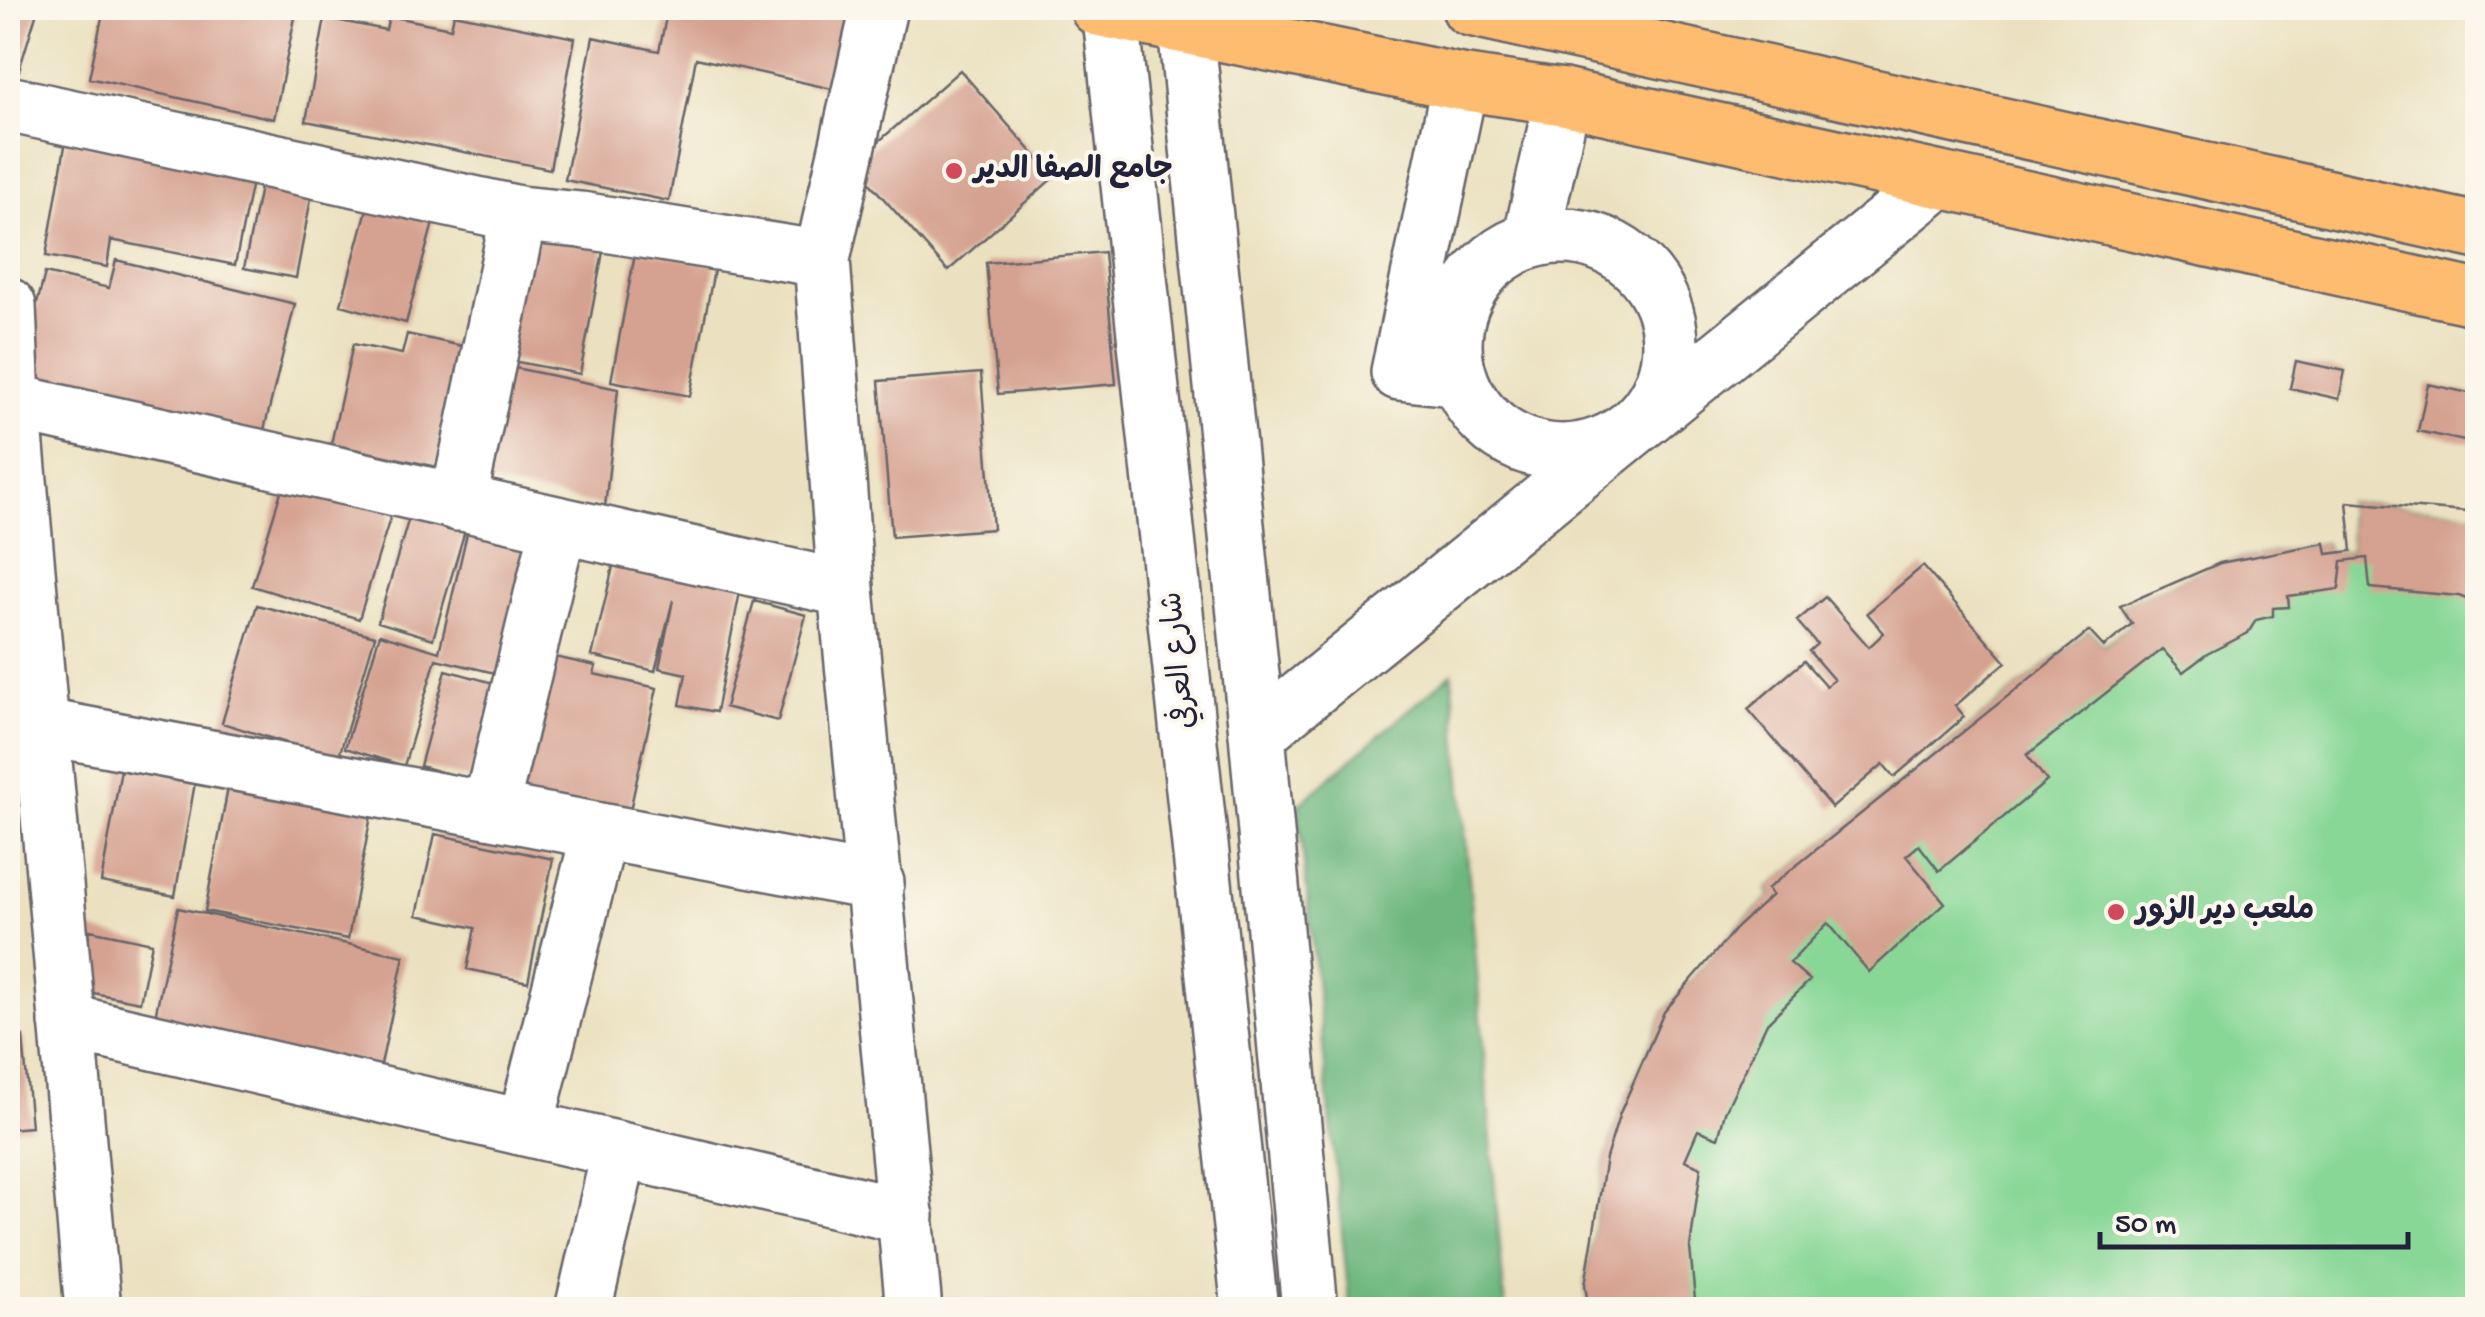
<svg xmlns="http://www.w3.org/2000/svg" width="2485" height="1317" viewBox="0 0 2485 1317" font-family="'Gochi Hand','Playpen Sans Arabic',sans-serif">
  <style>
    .green { fill: #88d796; stroke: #557c68; stroke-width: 2.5 }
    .forest { fill: #6eb87f; stroke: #486d5d; stroke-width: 2.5 }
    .building { fill: #d5a190 }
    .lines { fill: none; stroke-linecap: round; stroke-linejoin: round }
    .minor-casing { stroke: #68656a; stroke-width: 60 }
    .major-casing { stroke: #68656a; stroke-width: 60 }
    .minor { stroke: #fff; stroke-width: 55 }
    .major { stroke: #fdbc70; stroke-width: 55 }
    .poi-dot { fill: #d1495b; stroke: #fbf7ec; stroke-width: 4 }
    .labels { text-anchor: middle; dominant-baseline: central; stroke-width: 8; stroke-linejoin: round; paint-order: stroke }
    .poi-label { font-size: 30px; font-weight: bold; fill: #22223b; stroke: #fbf7ec; text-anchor: start }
    .street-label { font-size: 30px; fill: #22223b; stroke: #fbf7ec }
  </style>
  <rect width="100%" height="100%" fill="#fbf7ec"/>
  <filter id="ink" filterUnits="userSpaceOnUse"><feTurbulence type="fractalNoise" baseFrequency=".01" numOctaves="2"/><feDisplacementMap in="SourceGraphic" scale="20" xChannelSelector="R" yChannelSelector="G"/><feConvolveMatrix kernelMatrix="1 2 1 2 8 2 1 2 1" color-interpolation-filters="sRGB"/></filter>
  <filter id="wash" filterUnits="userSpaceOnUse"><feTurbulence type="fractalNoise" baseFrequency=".0048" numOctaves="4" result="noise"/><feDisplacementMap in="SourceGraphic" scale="40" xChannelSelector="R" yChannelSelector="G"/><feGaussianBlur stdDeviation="2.25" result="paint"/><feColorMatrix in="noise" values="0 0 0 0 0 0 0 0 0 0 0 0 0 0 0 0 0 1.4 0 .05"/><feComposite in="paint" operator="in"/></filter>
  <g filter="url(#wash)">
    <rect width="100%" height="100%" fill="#ebe1c0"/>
    <!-- green -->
    <path class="green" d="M2347 502 2477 513V1309L1589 1310 1585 1285 1606 1158 1620 1113 1664 1012 1736 928 1771 896 1767 889 2089 631 2104 646 2132 624 2120 606 2220 563 2325 543 2328 554 2351 551Z"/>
    <!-- forest -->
    <path class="forest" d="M1452 673 1505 1309H1350L1298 805Z"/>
    <g id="blocks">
      <!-- building -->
      <path class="building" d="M8 8H38L17 77 8 74Z
        M104 8H297L274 119 89 78Z
        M668 8H851L832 89 696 58 669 201 565 180 593 37 659 51Z
        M454 14 575 38 550 169 306 121 325 18 386 30 389 16 451 28Z
        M960 70 1054 177 948 271 853 164Z
        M66 140 255 167 235 265 111 240 107 267 46 256Z
        M263 172 314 182 296 278 244 268Z
        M372 191 437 208 406 323 341 305Z
        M527 226 605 241 580 374 502 359Z
        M636 249 715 265 690 396 611 381Z
        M1104 252 1116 384 998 394 986 263Z
        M116 260 295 304 263 434 19 374 45 273 109 288Z
        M407 334 476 349 451 470 331 444 353 344 402 354Z
        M2296 361 2345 371 2339 399 2290 388Z
        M505 366 618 389 605 507 481 481Z
        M981 373 993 529 892 537 879 381Z
        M2428 384 2478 395V444L2418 431Z
        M287 472 394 505 359 619 252 586Z
        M2347 502 2478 513V604L2459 596 2370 588 2367 558 2342 561 2339 589 2288 596 2289 607 2273 608V616L2256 620 2248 633 2207 654 2183 672 2162 649 2027 755 2047 781 1939 871 1919 845 1906 856 1945 903 1869 972 1828 923 1790 963 1810 980 1767 1023 1725 1112 1718 1138 1698 1130 1685 1160 1701 1167 1690 1248 1696 1310H1589L1585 1285 1606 1158 1620 1113 1664 1012 1736 928 1772 895 1767 889 2089 631 2104 647 2132 624 2120 606 2220 563 2325 543 2327 554 2352 551Z
        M411 511 466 527 433 639 378 622Z
        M470 521 531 536 499 674 436 659 404 766 345 748 380 634 439 652Z
        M619 541 743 577 716 712 680 705 686 674 659 668 673 600 655 671 592 656Z
        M1923 566 2006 662 1955 706 1964 717 1894 777 1883 764 1832 808 1748 709 1804 661 1826 686 1834 680 1809 651 1817 644 1797 621 1825 597 1869 647 1884 633 1867 613Z
        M754 601 806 615 778 721 725 707Z
        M257 605 375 636 338 759 222 723Z
        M532 652 596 666 594 674 657 688 627 824 501 796Z
        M446 670 497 684 470 780 420 766Z
        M122 764 196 777 175 896 101 882Z
        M230 777 373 805 348 939 205 911Z
        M435 834 553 859 528 982 467 969 475 928 417 915Z
        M178 908 404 956 379 1074 153 1026Z
        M90 930 152 943 140 1002 78 990Z
        M23 1037 31 1127 8 1129V1039Z"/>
    </g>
  </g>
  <g filter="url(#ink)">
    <use href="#blocks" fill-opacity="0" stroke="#68656a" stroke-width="2.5"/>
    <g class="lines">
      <!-- minor casing -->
      <g class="minor-casing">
        <path id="minor" d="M879 8 822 259 846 589 914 1310
          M1110 8 1250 1310
          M1184 8 1257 734 1310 1310
          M8 104 519 214 581 220 822 259
          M1454 344a108 108 0 1 1 216 0a108 108 0 1 1-216 0Z
          M1531 240 1563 97
          M8 306 12 402 93 1310
          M1460 379 1399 372 1460 82
          M12 402 846 589
          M458 503 519 214
          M40 726 876 883
          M1257 734 1939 180
          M490 810 559 525
          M67 1022 906 1216
          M525 1128 600 831
          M583 1310 620 1150"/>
      </g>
      <!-- major casing -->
      <g class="major-casing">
        <path id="major" d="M1098 8 1460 82 1563 97 2478 298
          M1470 8 2478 231"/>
      </g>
      <!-- minor -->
      <use href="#minor" class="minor"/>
      <!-- major -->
      <use href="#major" class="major"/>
    </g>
  </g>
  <!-- markers -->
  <g class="poi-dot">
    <circle cx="954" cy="171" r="10"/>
    <circle cx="2116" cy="912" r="10"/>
  </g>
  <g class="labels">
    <!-- poi labels -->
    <g class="poi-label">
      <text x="974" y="171">جامع الصفا الدير</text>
      <text x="2136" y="912">ملعب دير الزور</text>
    </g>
    <!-- street labels -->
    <g class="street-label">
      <text transform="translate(1181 660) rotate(-96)">شارع العرفي</text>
    </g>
  </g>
  <!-- margin -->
  <rect width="2485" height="1317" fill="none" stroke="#fbf7ec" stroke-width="40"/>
  <!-- scale -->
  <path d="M2100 1232v15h308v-15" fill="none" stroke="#22223b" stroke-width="5"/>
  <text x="2115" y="1232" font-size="30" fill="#22223b" stroke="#fbf7ec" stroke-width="8" paint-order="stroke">50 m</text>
</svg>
